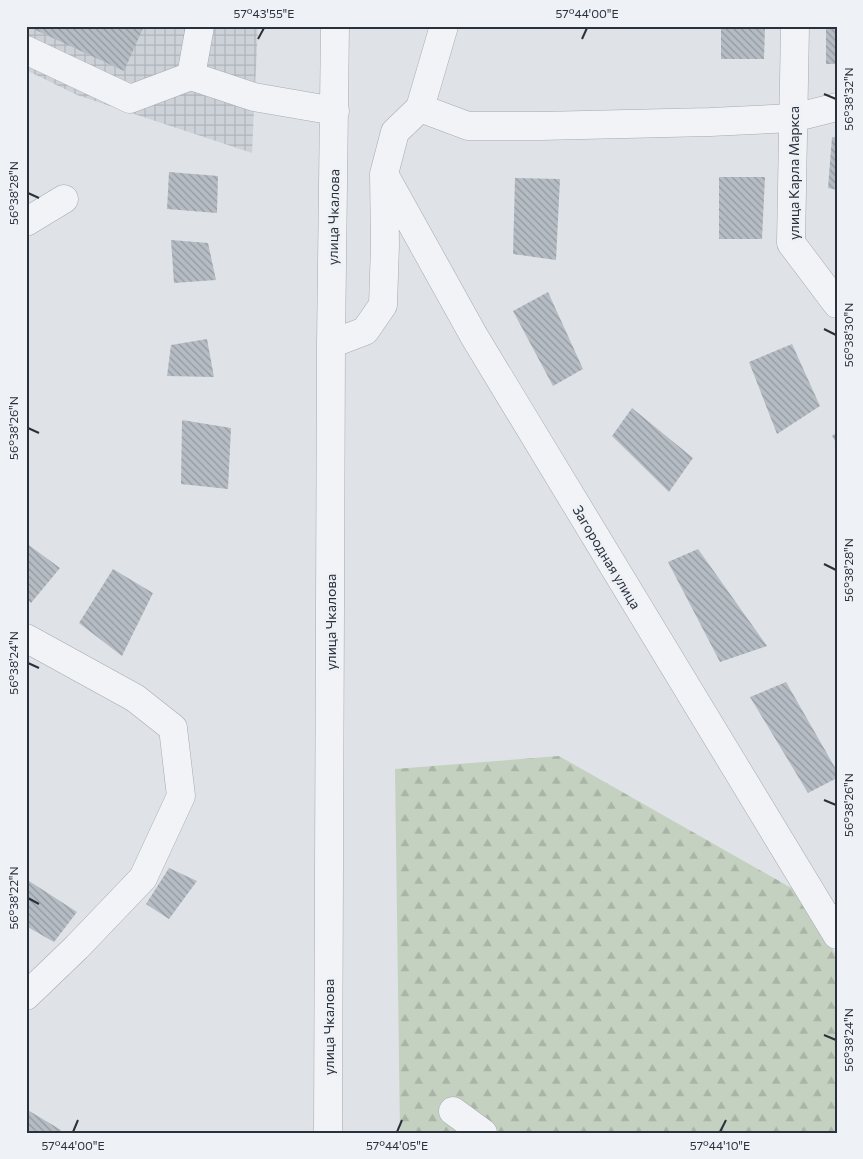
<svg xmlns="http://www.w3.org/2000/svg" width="863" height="1159" viewBox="0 0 863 1159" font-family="Commissioner,sans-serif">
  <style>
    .industrial { fill: url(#industrial-grid) }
    .forest { fill: url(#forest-firs) }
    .building { fill: url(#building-back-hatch) }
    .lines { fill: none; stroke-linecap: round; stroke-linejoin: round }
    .minor-casing { stroke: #a5aab1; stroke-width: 29 }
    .minor { stroke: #f1f3f6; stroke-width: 28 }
    .ticks { fill: none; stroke: #29313d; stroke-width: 2 }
    .labels { text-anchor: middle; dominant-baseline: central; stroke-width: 5; stroke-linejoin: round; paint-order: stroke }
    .street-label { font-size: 14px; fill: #29313d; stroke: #eef1f5 }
    .neatline { fill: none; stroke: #29313d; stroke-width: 2 }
    .ticks-label { font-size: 12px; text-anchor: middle; fill: #29313d }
  </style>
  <defs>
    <pattern id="industrial-grid" width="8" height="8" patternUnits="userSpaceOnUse" patternTransform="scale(1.25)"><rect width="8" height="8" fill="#cdd2d9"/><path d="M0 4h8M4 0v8" fill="none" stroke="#b0b5bb"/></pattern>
    <pattern id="forest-firs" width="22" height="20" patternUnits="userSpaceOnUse" patternTransform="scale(1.25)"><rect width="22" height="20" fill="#c5d1c0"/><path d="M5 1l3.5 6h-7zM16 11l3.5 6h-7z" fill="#a9b4a6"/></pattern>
    <pattern id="building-back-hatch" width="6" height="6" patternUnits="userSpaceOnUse" patternTransform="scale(1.25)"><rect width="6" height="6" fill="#b6bcc4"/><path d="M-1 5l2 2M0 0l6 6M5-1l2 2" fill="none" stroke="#9499a0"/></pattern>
  </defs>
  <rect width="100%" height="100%" fill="#dfe3e7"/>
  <!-- industrial -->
  <path class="industrial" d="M26 26H258L252 153 77 95 26 70Z"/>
  <!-- forest -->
  <path class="forest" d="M559 756 802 894 837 957V1133H400L395 769Z"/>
  <!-- building -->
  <path class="building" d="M27 26H144L124 71Z
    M721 26H765L764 59H721Z
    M826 26H837V64H826Z
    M832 137 837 138V190L828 188Z
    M169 172 218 176 217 213 167 209Z
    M719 177H765L762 239H719Z
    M515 178 560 179 556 260 513 254Z
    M171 240 208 243 216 280 174 283Z
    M548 292 583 369 553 386 513 311Z
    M207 339 214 377 167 376 171 345Z
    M792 344 820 406 777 434 749 362Z
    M632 408 693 458 669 492 612 436Z
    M182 420 231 428 228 489 181 484Z
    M837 432V444L832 436Z
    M26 543 60 568 31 603 26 599Z
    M698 549 767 646 720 662 668 562Z
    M113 569 153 593 122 656 79 623Z
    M786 682 837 771V778L808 793 750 697Z
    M169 868 197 881 169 919 146 904Z
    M26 879 77 912 54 942 26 926Z
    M26 1109 61 1130 59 1133H26Z"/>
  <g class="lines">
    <!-- minor casing -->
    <g class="minor-casing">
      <path id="minor" d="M200 26 191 76 254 97 335 111
        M795 26 791 243 837 304
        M26 50 130 99 191 76
        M420 108 444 26
        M384 174 474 336 837 935
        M26 222 64 199
        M331 344 365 331 383 305 385 245 384 174 395 132 420 108 468 126H541L710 122 793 118 837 107
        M26 638 135 698 173 728 181 796 143 878 77 947 26 996
        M453 1111 483 1133
        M328 1133 331 344 335 26"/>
    </g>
    <!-- minor -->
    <use href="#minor" class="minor"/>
  </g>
  <!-- ticks -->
  <path class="ticks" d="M258 39 264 28M582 39 587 28M824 94 836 99M28 193 39 198M824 329 836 335M28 428 39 433M824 564 836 570M28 663 39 668M824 800 836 805M28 898 39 904M824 1035 836 1040M73 1132 78 1120M397 1132 402 1120M720 1132 726 1120"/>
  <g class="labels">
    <!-- street labels -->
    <g class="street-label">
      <text transform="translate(793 173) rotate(-90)">улица Карла Маркса</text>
      <text transform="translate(333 217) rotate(-89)">улица Чкалова</text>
      <text transform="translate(607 557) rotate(59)">Загородная улица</text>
      <text transform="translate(330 622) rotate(-90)">улица Чкалова</text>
      <text transform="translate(328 1027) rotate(-90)">улица Чкалова</text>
    </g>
  </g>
  <!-- border -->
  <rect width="863" height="1159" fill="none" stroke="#eef1f5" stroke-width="55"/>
  <rect x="28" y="28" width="808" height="1104" class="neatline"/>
  <g class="ticks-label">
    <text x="264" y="18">57°43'55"E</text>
    <text x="587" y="18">57°44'00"E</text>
    <text transform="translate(849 99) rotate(-90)" y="4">56°38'32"N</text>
    <text transform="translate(14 193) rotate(-90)" y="4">56°38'28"N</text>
    <text transform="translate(849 335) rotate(-90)" y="4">56°38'30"N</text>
    <text transform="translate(14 428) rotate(-90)" y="4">56°38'26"N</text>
    <text transform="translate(849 570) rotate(-90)" y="4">56°38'28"N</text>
    <text transform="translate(14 663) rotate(-90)" y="4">56°38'24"N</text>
    <text transform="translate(849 805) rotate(-90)" y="4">56°38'26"N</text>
    <text transform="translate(14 898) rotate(-90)" y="4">56°38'22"N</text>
    <text transform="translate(849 1040) rotate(-90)" y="4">56°38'24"N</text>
    <text x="73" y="1150">57°44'00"E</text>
    <text x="397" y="1150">57°44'05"E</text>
    <text x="720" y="1150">57°44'10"E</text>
  </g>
</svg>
